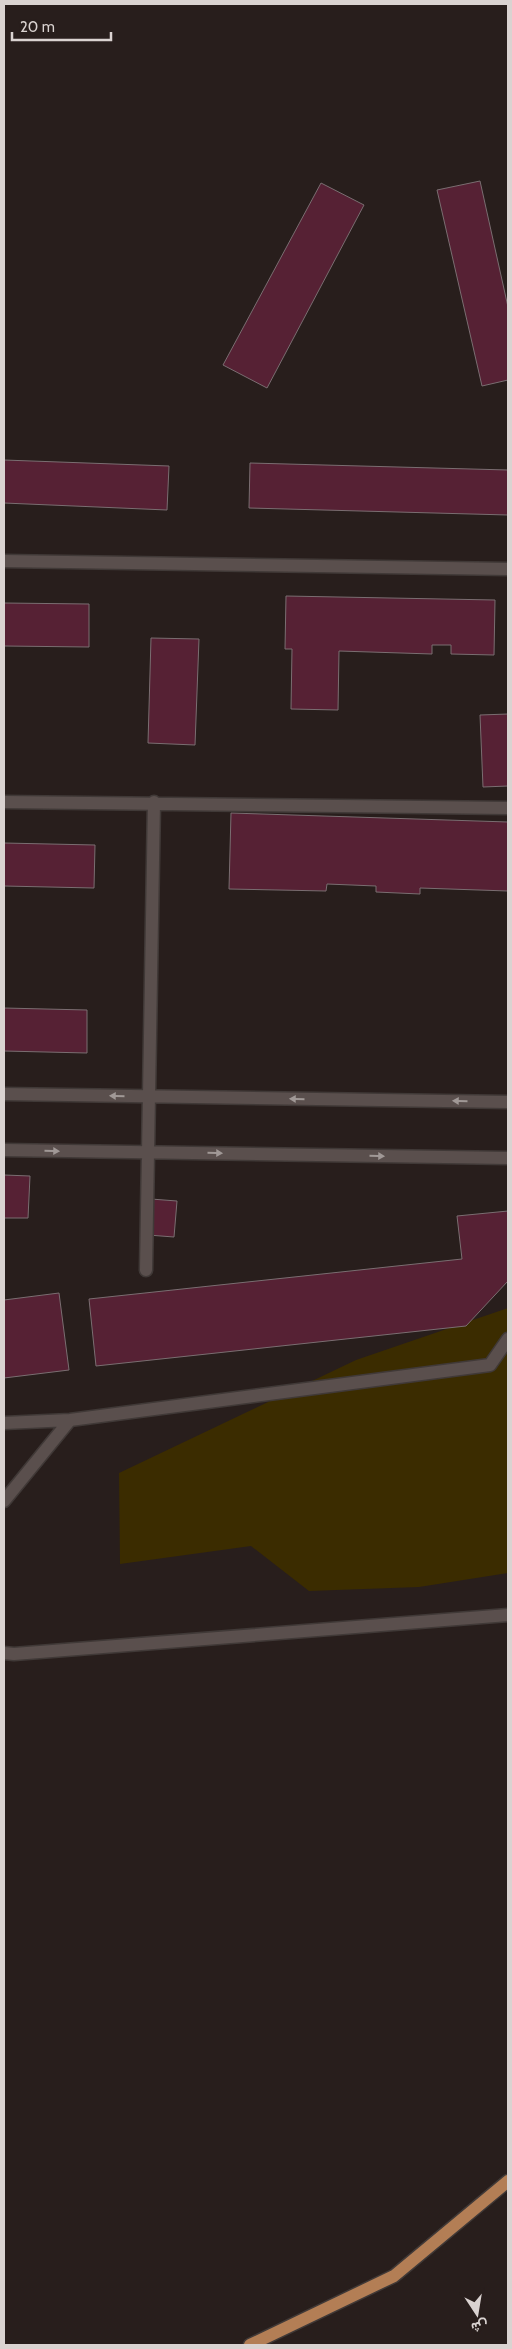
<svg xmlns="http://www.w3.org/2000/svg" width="512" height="2349" viewBox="0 0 512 2349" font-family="Cabin,Vazirmatn,sans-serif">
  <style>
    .green { fill: #3b2c00 }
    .building { fill: #562134; stroke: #7a6e71 }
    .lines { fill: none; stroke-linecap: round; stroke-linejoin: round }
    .minor-casing { stroke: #403937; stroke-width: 15 }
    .major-casing { stroke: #403937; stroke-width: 15 }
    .minor { stroke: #5a4f4d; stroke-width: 12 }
    .major { stroke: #b37e55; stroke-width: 12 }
    .oneway { fill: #a09896 }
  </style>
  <rect width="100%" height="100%" fill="#281e1c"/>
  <!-- green -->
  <path class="green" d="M508 1308V1573L419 1587 309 1591 251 1546 120 1564 119 1473 356 1360Z"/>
  <!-- building -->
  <path class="building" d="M480 181 508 307V380L482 386 437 190Z
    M321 183 364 205 267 388 223 365Z
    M4 460 169 466 167 510 4 503Z
    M250 463 508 470V515L249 508Z
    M286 596 495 600 494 655 451 654V645H432V654L339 651 338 710 291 709 292 649H285Z
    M4 603 89 604V647L4 646Z
    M151 638 199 639 195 745 148 743Z
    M508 714V786L483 787 480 715Z
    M231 813 508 822V891L420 888V894L376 892V886L327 884 326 891 229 889Z
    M4 843 95 845 94 888 4 886Z
    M4 1008 87 1010V1053L4 1051Z
    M4 1175 30 1176 28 1218H4Z
    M151 1199 177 1201 174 1237 148 1235Z
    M508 1211V1281L466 1326 96 1366 89 1299 462 1259 457 1216Z
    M59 1293 69 1370 4 1378V1300Z"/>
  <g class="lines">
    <!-- minor casing -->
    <g class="minor-casing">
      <path id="minor" d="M4 561 508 569
        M4 802 508 808
        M4 1094 508 1102
        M4 1150 508 1158
        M146 1270 154 802
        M4 1423 70 1420 490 1365 508 1339
        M4 1501 70 1420
        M4 1653 14 1654 508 1615"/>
    </g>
    <!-- major casing -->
    <g class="major-casing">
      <path id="major" d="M250 2345 394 2276 508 2181"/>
    </g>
    <!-- minor -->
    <use href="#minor" class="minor"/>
    <!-- major -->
    <use href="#major" class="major"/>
  </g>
  <!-- one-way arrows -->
  <defs><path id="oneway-solid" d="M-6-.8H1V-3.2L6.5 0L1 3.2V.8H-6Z" transform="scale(1.25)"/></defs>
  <g class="oneway">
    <use href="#oneway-solid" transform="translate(117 1096) rotate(-179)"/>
    <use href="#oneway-solid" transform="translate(297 1099) rotate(-179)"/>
    <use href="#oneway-solid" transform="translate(460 1101) rotate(-179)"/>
    <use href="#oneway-solid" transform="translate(52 1151) rotate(1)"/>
    <use href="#oneway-solid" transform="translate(215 1153) rotate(1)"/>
    <use href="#oneway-solid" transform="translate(377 1156) rotate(1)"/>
  </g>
  <!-- border -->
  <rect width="512" height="2349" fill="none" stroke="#dad3d1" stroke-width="10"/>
  <!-- north arrow -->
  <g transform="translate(477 2314) rotate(168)" stroke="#281e1c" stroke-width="4" paint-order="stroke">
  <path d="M0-4L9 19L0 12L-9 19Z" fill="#dad3d1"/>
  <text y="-8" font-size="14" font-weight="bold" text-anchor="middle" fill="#dad3d1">ش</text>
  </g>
  <!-- scale -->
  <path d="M12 32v8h99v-8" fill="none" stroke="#dad3d1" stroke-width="2.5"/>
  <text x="20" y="32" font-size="15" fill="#dad3d1" stroke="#281e1c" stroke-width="4" paint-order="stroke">20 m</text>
</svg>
